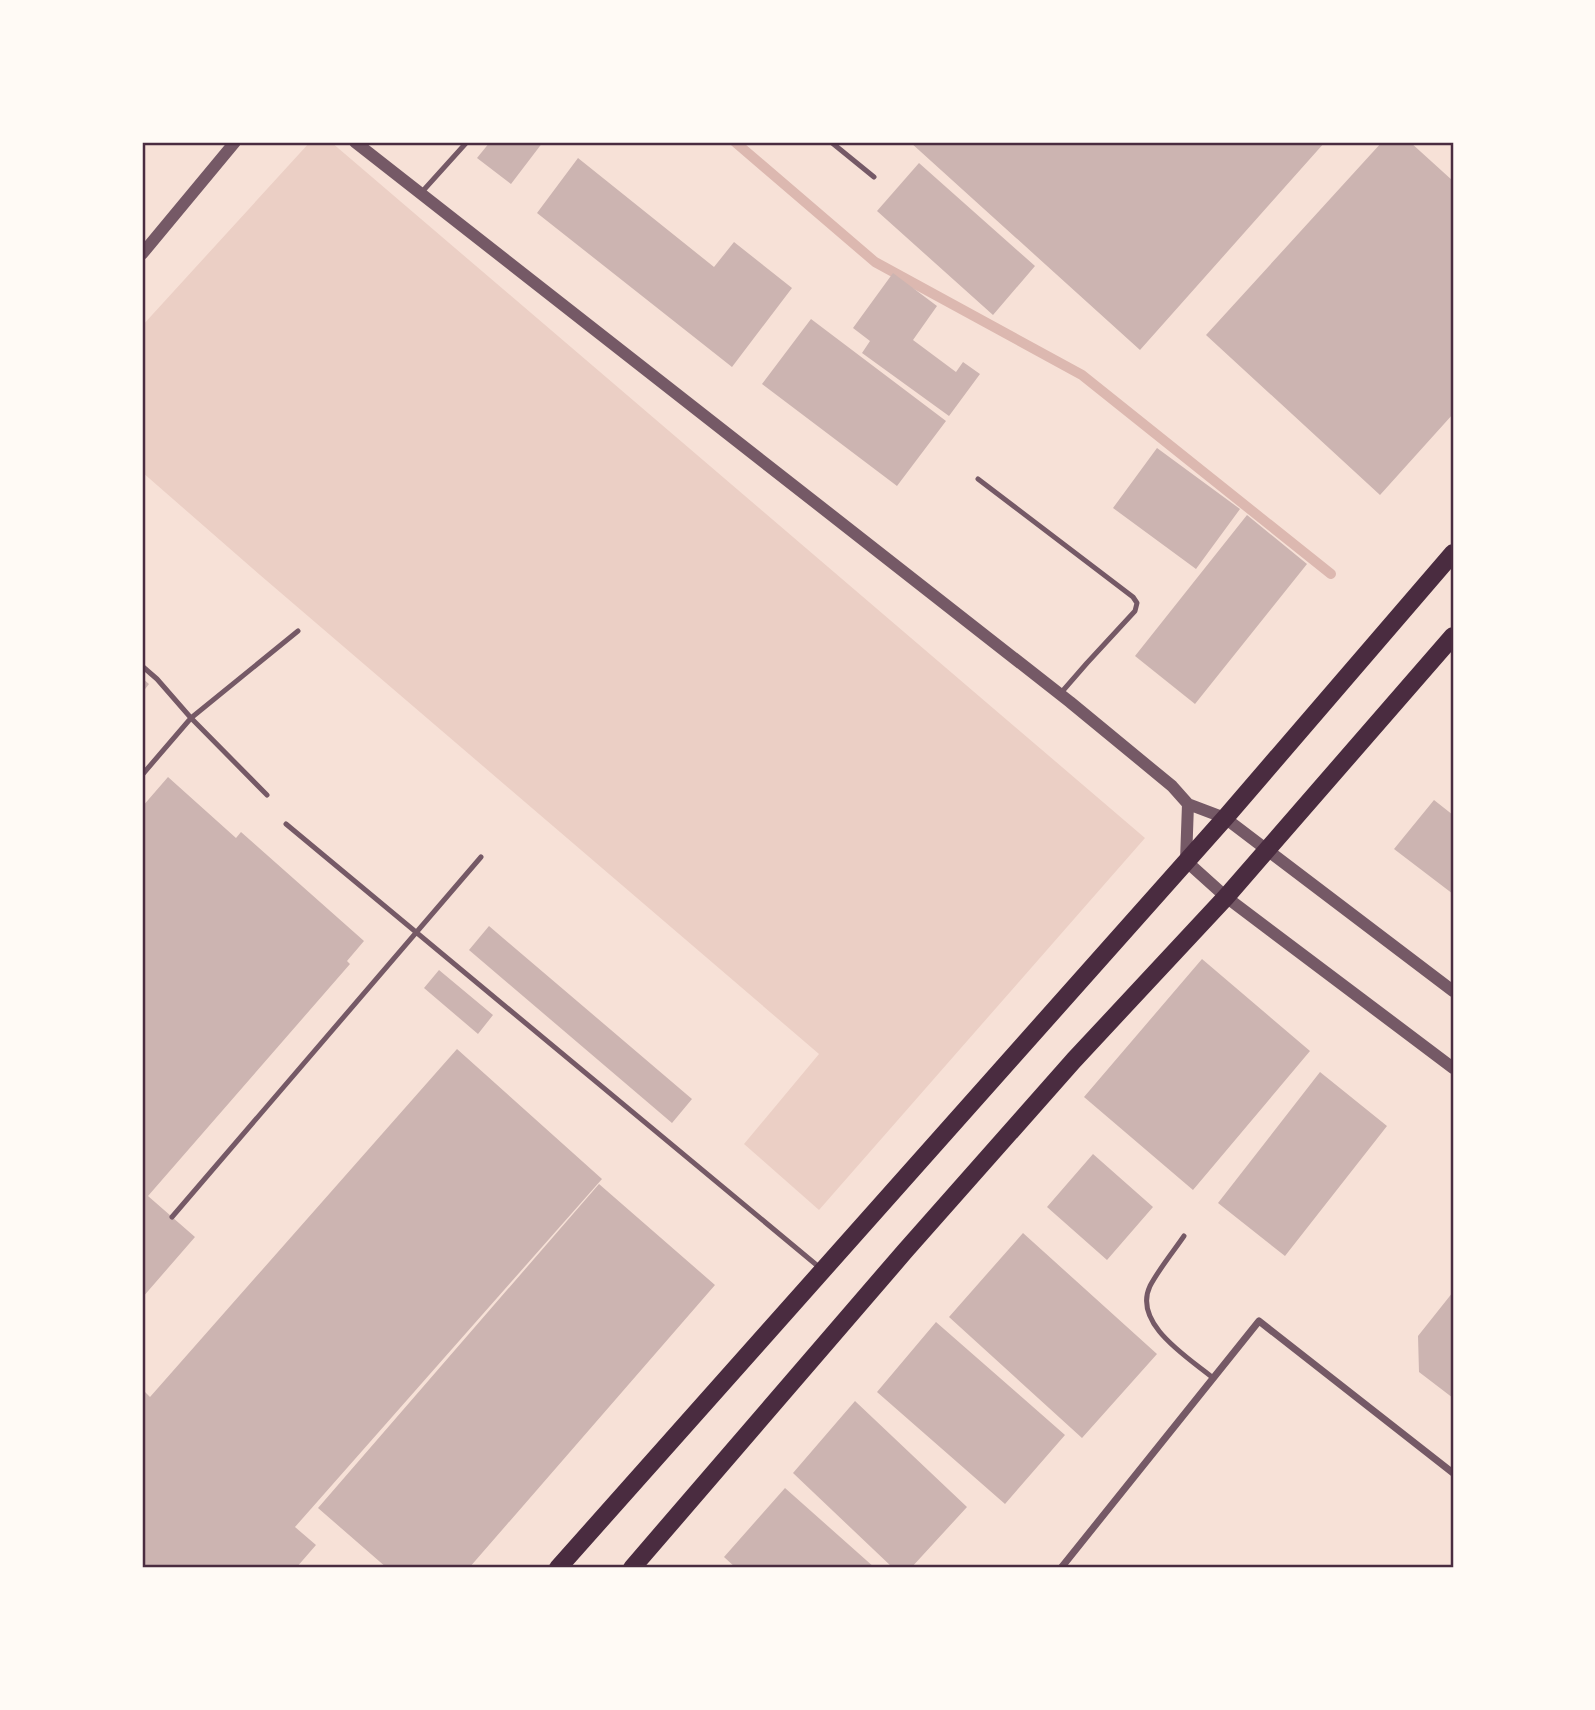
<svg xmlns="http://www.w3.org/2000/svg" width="1595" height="1710" viewBox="0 0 1595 1710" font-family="'IBM Plex Serif',serif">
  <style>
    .green { fill: #ebcfc5 }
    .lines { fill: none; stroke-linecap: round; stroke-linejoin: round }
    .stream { stroke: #dcb8b0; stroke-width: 10 }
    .building { fill: #ccb4b1 }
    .service { stroke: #755966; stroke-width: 5 }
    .minor { stroke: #755966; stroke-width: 7 }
    .tertiary { stroke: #755966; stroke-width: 12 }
    .primary { stroke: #4a2c40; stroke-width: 18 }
    .neatline { fill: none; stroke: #4a2c40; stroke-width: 2.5 }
  </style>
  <rect width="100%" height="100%" fill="#f7e1d7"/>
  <!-- green -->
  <path class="green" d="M310 142H331L1145 838 819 1210 744 1144 819 1054 260 575 142 472V326Z"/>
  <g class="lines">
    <!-- stream -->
    <path class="stream" d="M735 142 875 262 1082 375 1331 574"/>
  </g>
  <!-- building -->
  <path class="building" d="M490 142H543L511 184 477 158Z
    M910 142H1325L1140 350Z
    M1382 142H1410L1453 181V414L1380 495 1206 335Z
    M578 158 714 267 734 242 792 288 732 367 537 213Z
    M919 163 1035 266 993 315 877 211Z
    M893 273 937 306 913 340 956 372 963 362 980 374 949 416 862 353 870 341 853 328Z
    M811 319 946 421 897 486 762 384Z
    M1157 448 1240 509 1196 569 1113 508Z
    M1247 515 1307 564 1195 704 1135 656Z
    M142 678 149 684 142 693Z
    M168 777 236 838 241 832 364 941 347 961 350 964 148 1196 195 1237 142 1298V807Z
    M1434 800 1453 815V894L1394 849Z
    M489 926 692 1099 672 1123 469 950Z
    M1202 959 1310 1051 1193 1190 1084 1097Z
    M439 970 493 1015 478 1034 424 988Z
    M457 1049 602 1179 295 1527 316 1545 296 1568H142V1389L150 1397Z
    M1320 1072 1387 1126 1285 1256 1218 1203Z
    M1093 1154 1153 1207 1107 1260 1047 1207Z
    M599 1184 715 1285 469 1568H387L318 1508Z
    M1023 1233 1157 1354 1082 1438 949 1317Z
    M1453 1292V1398L1419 1372 1418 1336Z
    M936 1322 1065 1435 1005 1504 877 1392Z
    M855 1401 967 1507 911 1568H893L793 1473Z
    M785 1488 875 1568H736L724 1557Z"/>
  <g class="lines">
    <!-- service -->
    <path class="service" d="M831 142 874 177
      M421 193 467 142
      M978 479 1133 597 1137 603 1135 611 1087 663 1060 694
      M142 666 157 679 191 718 298 631
      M142 775 191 718 267 795
      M286 824 819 1267
      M172 1217 481 857
      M1184 1236C1173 1252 1159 1269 1150 1286 1132 1324 1189 1358 1213 1378"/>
    <!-- minor -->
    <path class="minor" d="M1061 1568 1259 1321 1453 1473"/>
    <!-- tertiary -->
    <path class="tertiary" d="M355 142 1070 702 1172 786 1188 804 1225 818 1453 991
      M142 254 235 142
      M1188 804 1186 861 1226 897 1453 1068"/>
    <!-- primary -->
    <path class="primary" d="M558 1568 1225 818 1453 553
      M632 1568 905 1251 1074 1060 1226 897 1453 636"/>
  </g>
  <!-- border -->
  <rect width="1595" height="1710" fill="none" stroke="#fffaf5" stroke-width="287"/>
  <rect x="144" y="144" width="1308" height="1422" class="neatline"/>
</svg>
